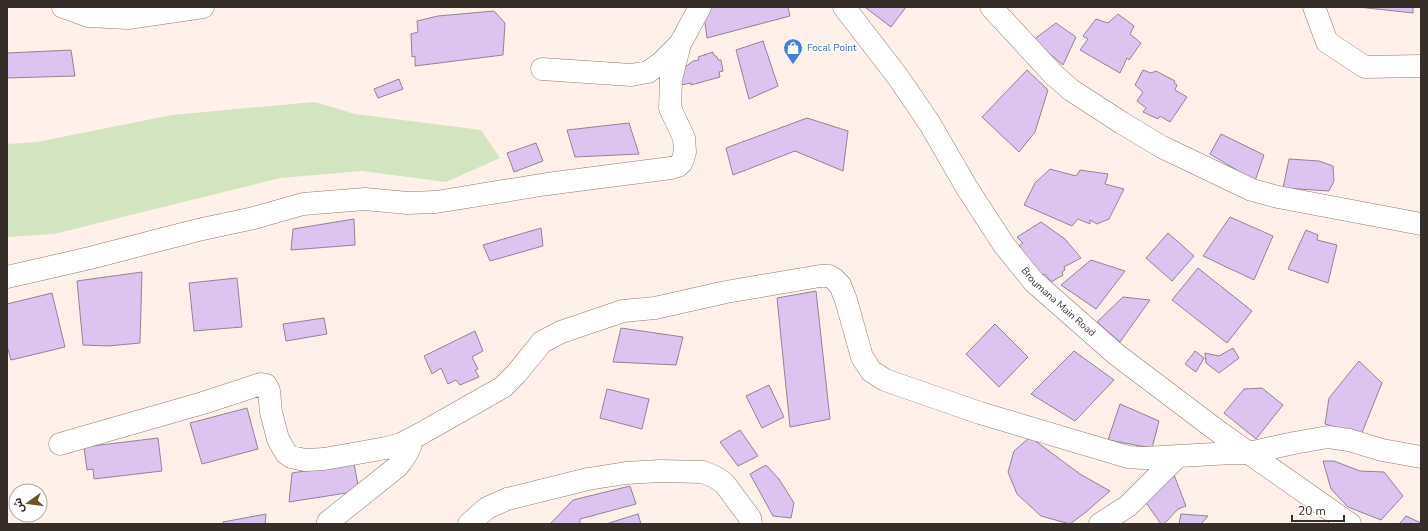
<svg xmlns="http://www.w3.org/2000/svg" width="1428" height="531" viewBox="0 0 1428 531" font-family="'Nunito Sans','Noto Sans Arabic',sans-serif">
  <style>
    .green { fill: #d2e5c0 }
    .building { fill: #ddc3f0; stroke: #8f8497 }
    .lines { fill: none; stroke-linecap: round; stroke-linejoin: round }
    .minor-casing { stroke: #8e7a6e; stroke-width: 23 }
    .major-casing { stroke: #8e7a6e; stroke-width: 23 }
    .minor { stroke: #fff; stroke-width: 22 }
    .major { stroke: #fff; stroke-width: 22 }
    .labels { text-anchor: middle; dominant-baseline: central; stroke-width: 3; stroke-linejoin: round; paint-order: stroke }
    .shop-label { font-size: 10px; fill: #366cbe; stroke: #fff; text-anchor: start }
    .street-label { font-size: 10px; fill: #362d28; stroke: #fff }
  </style>
  <rect width="100%" height="100%" fill="#fff1e9"/>
  <!-- green -->
  <path class="green" d="M315 102 355 114 481 130 500 158 446 182 362 171 280 178 54 234 7 237V144L37 142 172 115Z"/>
  <!-- building -->
  <path class="building" d="M708 7H788L790 16 707 38 704 16Z
    M867 7H906L891 27 866 8Z
    M1358 7H1413V13Z
    M494 11 505 23 503 55 415 66V56L412 57 411 34 418 32 417 21 438 16Z
    M1118 14 1134 26 1130 34 1141 43 1129 60 1127 58 1120 73 1080 50 1088 39 1083 36 1096 19 1108 23Z
    M1056 23 1076 37 1063 65 1033 40Z
    M763 41 778 86 749 99 736 50Z
    M71 50 75 76 7 78V53Z
    M713 52V54L717 57 718 60H721L723 71 719 72 720 77 691 85V83L681 85 679 74 684 68 693 61 699 60 698 57Z
    M1027 70 1048 90 1035 132 1019 152 982 117Z
    M1143 70 1151 73 1156 71 1175 81 1174 83 1177 85 1175 90 1187 97 1170 122 1160 116 1158 119 1143 112 1146 108 1137 101 1143 92 1135 85Z
    M399 79 403 89 378 98 374 89Z
    M807 118 848 131 843 171 795 151 733 175 726 148Z
    M629 123 639 154 575 157 567 130Z
    M1221 134 1264 155 1255 181 1210 154Z
    M536 143 543 161 514 172 507 153Z
    M1289 159 1319 161 1333 166 1334 181 1329 191 1283 188Z
    M1050 169 1076 176 1080 170 1108 174 1105 184 1124 189 1109 219 1097 224 1090 220V224L1078 219 1072 226 1024 205 1035 183Z
    M1230 217 1273 236 1254 280 1203 256Z
    M354 219 355 245 291 250 293 229Z
    M1041 222 1065 239 1081 258 1064 267 1065 270 1062 272 1063 275 1051 282 1045 274 1041 276 1019 246 1023 243 1017 237Z
    M541 228 543 246 490 261 483 245Z
    M1306 230 1318 235 1317 240 1337 245 1328 283 1288 269Z
    M1168 233 1194 256 1172 281 1146 258Z
    M1091 260 1125 271 1096 309 1061 285Z
    M1198 268 1252 311 1227 343 1172 300Z
    M142 272 140 343 108 346 83 345 77 281Z
    M237 278 242 327 194 331 189 283Z
    M816 291 830 419 790 427 777 298Z
    M52 293 65 347 11 360 7 346V304Z
    M1123 297 1150 300 1120 342 1097 322Z
    M324 318 327 334 286 341 283 324Z
    M995 324 1028 357 999 387 966 354Z
    M621 328 683 337 676 365 613 362Z
    M475 331 483 351 472 357 478 369 475 370 479 377 460 385 456 380 448 384 441 368 432 374 424 356Z
    M1233 348 1239 358 1219 373 1206 363 1205 353 1219 356Z
    M1074 351 1114 380 1075 421 1031 394Z
    M1195 351 1204 358 1196 372 1185 364Z
    M1359 361 1382 383 1361 435 1325 424 1329 398Z
    M769 385 784 417 762 428 746 396Z
    M1262 388 1283 405 1256 439 1224 413 1244 389Z
    M607 389 649 399 642 429 600 418Z
    M1120 404 1159 421 1152 448 1108 440Z
    M247 408 258 449 202 464 190 423Z
    M740 430 758 456 738 466 720 442Z
    M1030 437 1080 474 1110 491 1086 512 1070 524 1041 516 1017 494 1008 472 1014 451Z
    M158 438 162 471 94 479 93 469 87 470 84 447Z
    M1323 461H1334L1360 471 1384 472 1403 496 1381 520 1348 507 1331 489Z
    M354 463 359 491 289 502 292 473Z
    M766 465 779 479 794 503 791 518 773 516 750 474Z
    M1174 475 1186 506 1178 509 1164 524H1161L1140 494Z
    M630 486 636 504 580 519V524H550L573 500Z
    M266 514 265 524H223V522Z
    M638 514 641 524H606Z
    M1181 514 1208 516 1201 524H1179Z
    M1406 516 1421 523V524H1399Z"/>
  <g class="lines">
    <!-- minor casing -->
    <g class="minor-casing">
      <path id="minor" d="M63 7 88 16 128 18 203 7
        M991 7 1053 74 1071 90 1122 123 1162 147 1252 190 1278 197 1421 224
        M1314 7 1327 42 1365 67 1421 66
        M542 69 631 75 648 72 661 63 680 44
        M7 277 90 258 198 230 254 218 303 204 365 199 407 203 436 202 547 184 671 168 678 166 682 162 685 152 684 138 670 108 671 79 680 44 700 7
        M60 444 203 403 261 384 266 385 269 391 271 412 278 439 286 453 291 457 305 460 324 459 386 448 401 444 422 433 503 387 516 374 542 342 561 332 623 311 655 308 726 292 820 276H829L833 278 840 285 846 300 862 357 871 371 885 380 980 413 1128 457 1143 458 1232 453H1249L1294 443 1328 437 1349 440 1382 450 1421 457
        M328 522 397 467C405 458 410 450 413 438
        M469 524 487 508 507 499 588 479 626 473 660 471 703 472 715 477 724 483 750 518 751 524
        M1100 524 1128 506 1178 456"/>
    </g>
    <!-- major casing -->
    <g class="major-casing">
      <g id="major">
        <path id="s1" d="M844 7 898 77 930 124 967 188 1004 245 1034 282 1117 355 1219 432 1350 524"/>
      </g>
    </g>
    <!-- minor -->
    <use href="#minor" class="minor"/>
    <!-- major -->
    <use href="#major" class="major"/>
  </g>
  <!-- icons -->
  <defs>
    <g id="shop-pin" transform="scale(1)"><path d="M0 17L-7.5 6A9.5 9.5 0 1 1 7.5 6Z" fill="#3f7fe0" stroke="#fff"/><path d="M-5-2.5h2.3a2.7 3.5 0 0 1 5.4 0H5L5.5 6h-11ZM-1.5-2.5h3a1.5 2.3 0 0 0-3 0Z" fill="#fff"/></g>
  </defs>
  <g fill-rule="evenodd">
    <use href="#shop-pin" x="793" y="48"/>
  </g>
  <g class="labels">
    <!-- shop labels -->
    <g class="shop-label">
      <text x="807" y="48">Focal Point</text>
    </g>
    <!-- street labels -->
    <g class="street-label">
      <text stroke="none"><textPath href="#s1" startOffset="366">Broumana Main Road</textPath></text>
    </g>
  </g>
  <!-- border -->
  <rect width="1428" height="531" fill="none" stroke="#362d28" stroke-width="16"/>
  <!-- north arrow -->
  <g transform="translate(28 503) rotate(256)"><circle r="19" fill="#ffffff" stroke="#afaba9"/>
  <path d="M0-3L7 15L0 10L-7 15Z" fill="#6b5625"/>
  <text y="-6" font-size="11" font-weight="bold" text-anchor="middle" fill="#362d28">ش</text>
  </g>
  <!-- scale -->
  <path d="M1292 515v6h52v-6" fill="none" stroke="#362d28" stroke-width="2"/>
  <text x="1298" y="515" font-size="12" fill="#362d28" stroke="#ffffff" stroke-width="3" paint-order="stroke">20 m</text>
</svg>
